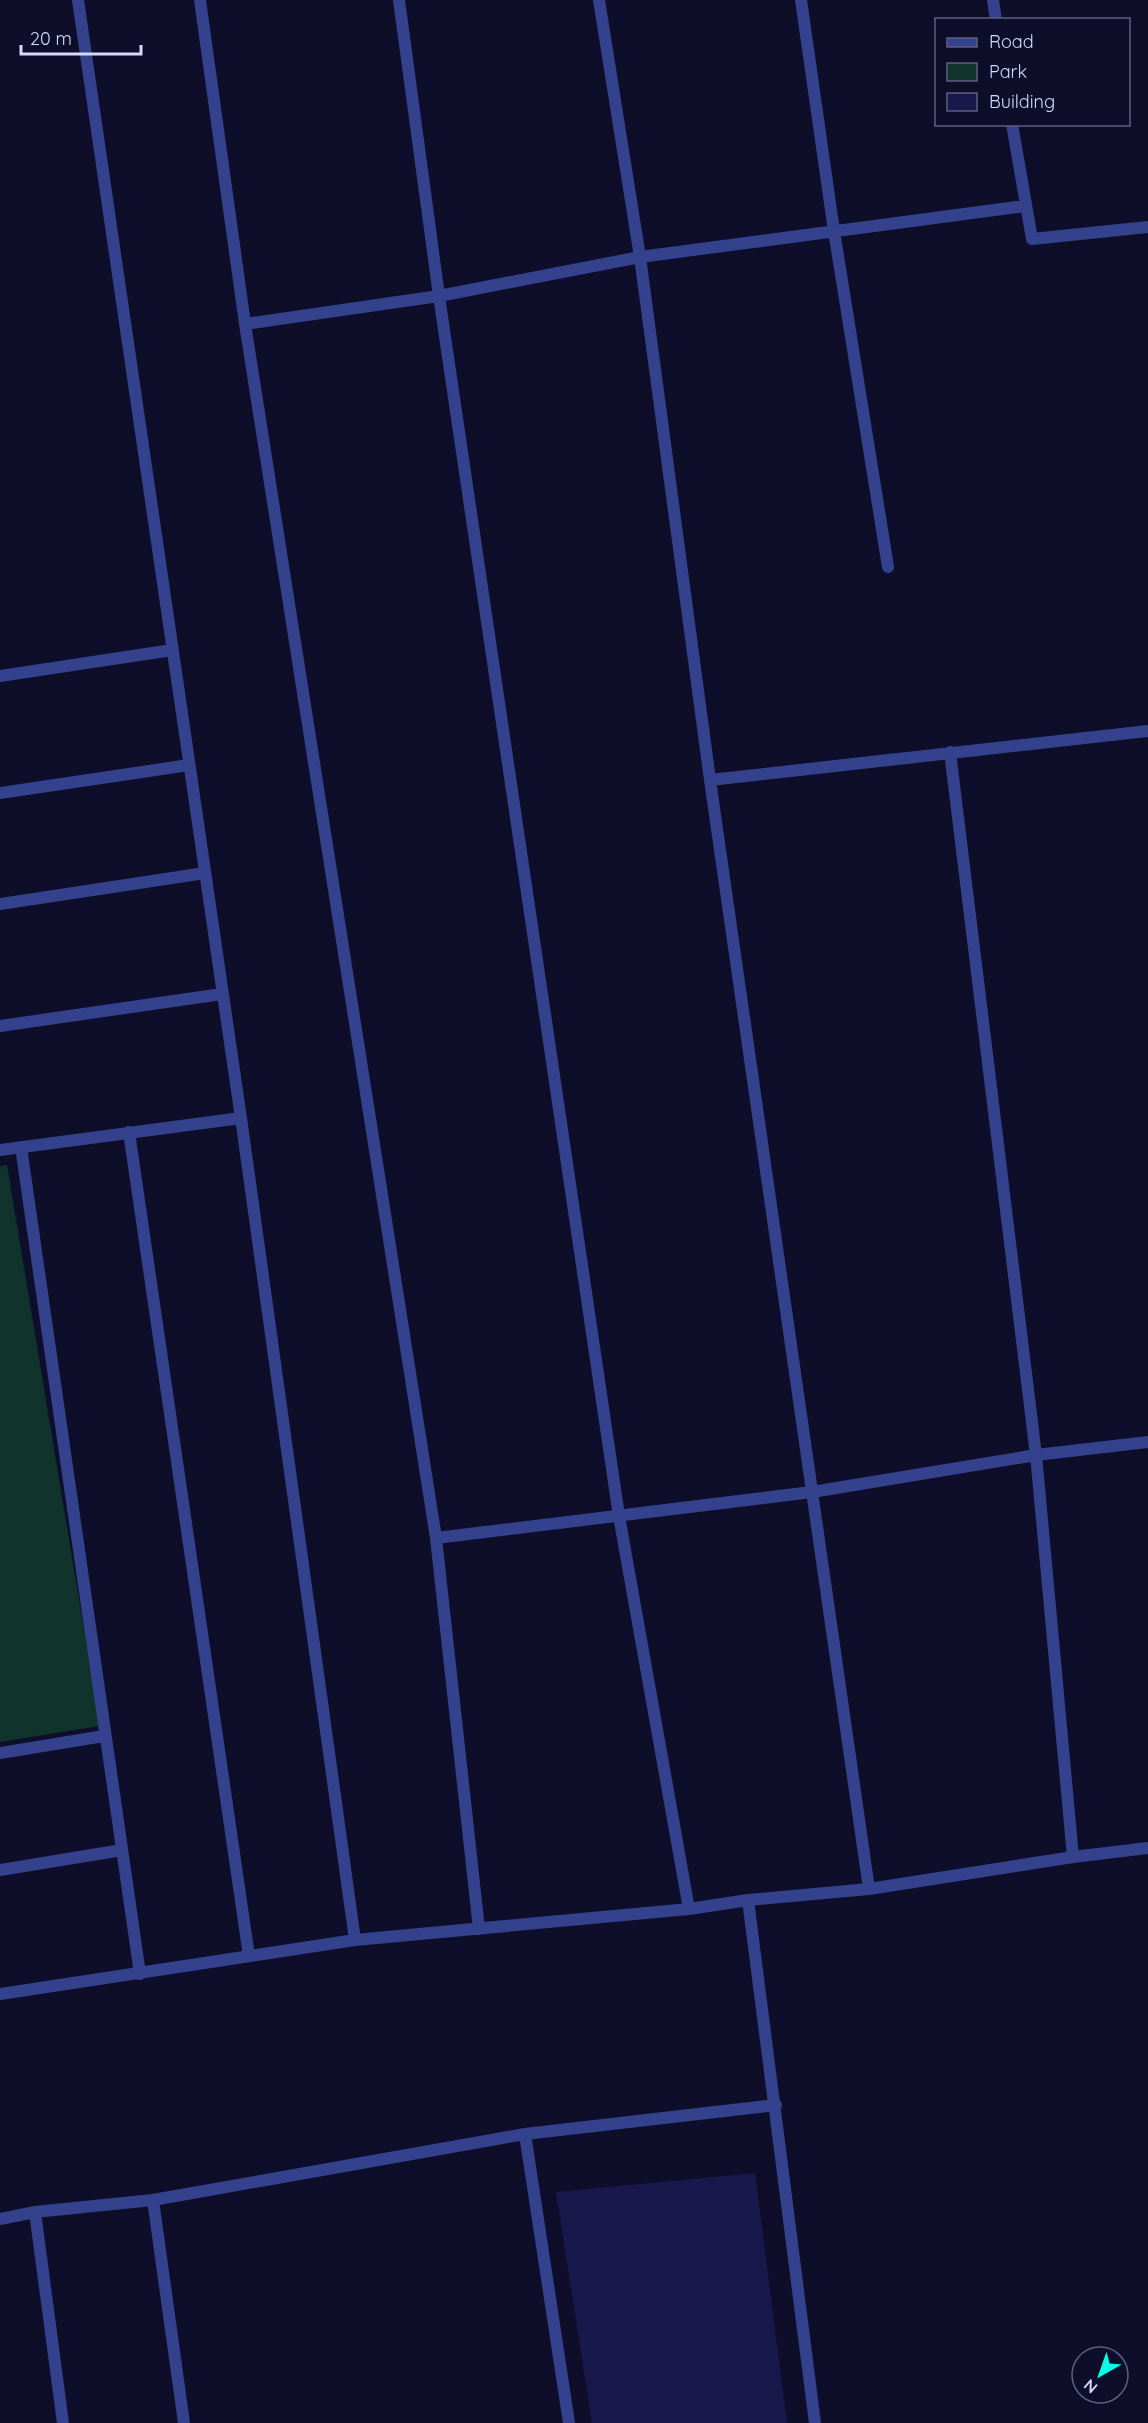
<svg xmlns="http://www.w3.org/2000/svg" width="1148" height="2423" viewBox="0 0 1148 2423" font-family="Quicksand,sans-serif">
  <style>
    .green { fill: #10342c }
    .building { fill: #18184c }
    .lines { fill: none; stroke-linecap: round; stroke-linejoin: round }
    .street { stroke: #34428d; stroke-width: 12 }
  </style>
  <rect width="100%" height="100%" fill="#0e0e2a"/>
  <!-- green -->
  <path class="green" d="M7 1165 100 1726 0 1742V1166Z"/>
  <!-- building -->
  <path class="building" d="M755 2173 787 2423H592L556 2192Z"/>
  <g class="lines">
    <!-- street -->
    <path class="street" d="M78 0 241 1118 355 1940
      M200 0 245 324 436 1538 479 1929
      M399 0 439 296 619 1516 689 1909
      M599 0 640 257 710 780 869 1889
      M801 0 834 231 888 567
      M993 0 996 20
      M1012 124 1032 239 1148 227
      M245 324 439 296 640 257 1025 206
      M0 676 172 650
      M950 752 1036 1455 1073 1857
      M710 780 1148 731
      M0 793 189 765
      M0 904 205 873
      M0 1026 222 994
      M129 1132 249 1956
      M21 1147 140 1974
      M0 1150 241 1118
      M436 1538 812 1492 1036 1455 1148 1442
      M0 1753 104 1736
      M0 1870 122 1850
      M748 1900 869 1889 1073 1857 1148 1848
      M0 1994 355 1940 689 1909 748 1900 815 2423
      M525 2134 569 2423
      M153 2200 184 2423
      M35 2212 63 2423
      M0 2219 35 2212 153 2200 525 2134 776 2105"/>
  </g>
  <!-- legend -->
  <rect x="935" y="18" width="195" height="108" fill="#0e0e2a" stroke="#5e5f7f" stroke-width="1.5"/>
  <rect x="947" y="38" width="30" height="9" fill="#34428d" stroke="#5e5f7f" stroke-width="1.5"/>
  <text x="989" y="48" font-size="18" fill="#d6d9ff">Road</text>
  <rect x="947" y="63" width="30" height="18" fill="#10342c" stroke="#5e5f7f" stroke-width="1.5"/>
  <text x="989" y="78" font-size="18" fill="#d6d9ff">Park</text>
  <rect x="947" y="93" width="30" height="18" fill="#18184c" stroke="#5e5f7f" stroke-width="1.5"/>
  <text x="989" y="108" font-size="18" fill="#d6d9ff">Building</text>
  <!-- north arrow -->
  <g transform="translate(1100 2375) rotate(220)"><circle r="28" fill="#0e0e2a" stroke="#5e5f7f" stroke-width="1.5"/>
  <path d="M0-4.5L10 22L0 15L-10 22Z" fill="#02ffe7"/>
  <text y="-9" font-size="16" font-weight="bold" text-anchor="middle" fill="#d6d9ff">N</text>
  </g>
  <!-- scale -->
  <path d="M21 45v9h120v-9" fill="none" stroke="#d6d9ff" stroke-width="3"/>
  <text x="30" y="45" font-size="18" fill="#d6d9ff" stroke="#0e0e2a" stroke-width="4.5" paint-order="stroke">20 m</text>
</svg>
